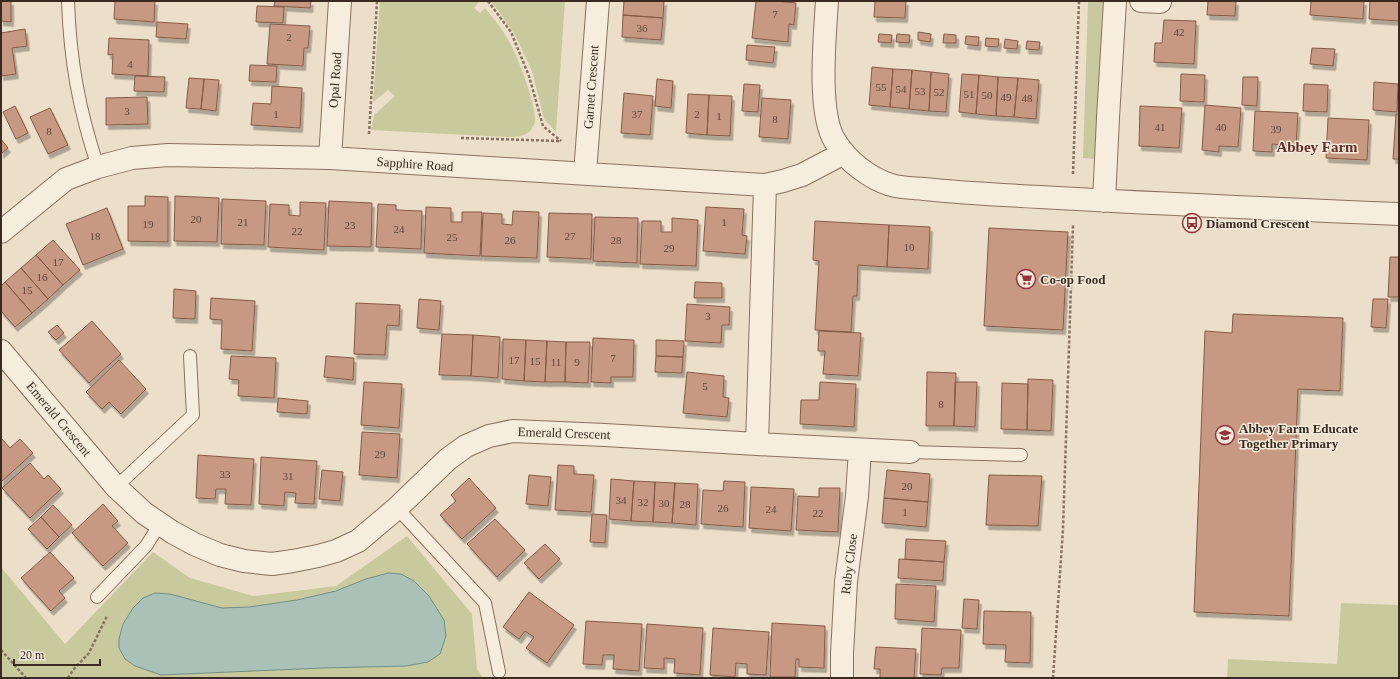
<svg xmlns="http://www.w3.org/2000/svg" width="1400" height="679" viewBox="0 0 1400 679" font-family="Georgia,serif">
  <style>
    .green { fill: #c8ca9e }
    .water { fill: #aac1b8; stroke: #718f85 }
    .building { fill: #c89982; stroke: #855a46; filter: url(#shadow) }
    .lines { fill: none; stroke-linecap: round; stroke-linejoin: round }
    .service-casing { stroke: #88715f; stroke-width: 14 }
    .minor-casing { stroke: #88715f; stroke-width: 24 }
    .path { stroke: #88715f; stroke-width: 2.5; stroke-dasharray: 3 2; stroke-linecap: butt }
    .service { stroke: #f7eddc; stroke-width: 12 }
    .minor { stroke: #f7eddc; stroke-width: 22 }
    .labels { text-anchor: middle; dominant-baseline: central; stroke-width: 3; stroke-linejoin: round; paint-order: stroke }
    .number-label { font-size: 11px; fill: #5d4639 }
    .street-label { font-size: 13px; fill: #392b21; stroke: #f4ead9 }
    .poi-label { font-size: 13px; font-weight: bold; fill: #392b21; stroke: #f4ead9; text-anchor: start }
    .quarter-label { font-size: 15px; font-weight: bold; fill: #632c24; stroke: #f4ead9 }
  </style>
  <defs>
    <filter id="shadow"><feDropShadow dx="2.5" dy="4.5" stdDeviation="0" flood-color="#0004"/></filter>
  </defs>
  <rect width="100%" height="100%" fill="#ecdfc9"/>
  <!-- green -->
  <path class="green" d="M380 1H480L474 8 480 13 485 8C494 19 503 30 510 43 518 57 537 107 535 122 534 124 532 129 531 130 524 138 513 137 505 137L371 130 374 115 395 96 388 90 373 102Z
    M490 1H565L556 132 544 119 532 71 515 35 498 10Z
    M1088 1H1104L1096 159 1083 158Z
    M407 536 472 614 477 669 483 678H1V567L65 644 153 552 190 578 253 596 336 586Z
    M1341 603 1399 605V678H1227L1228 659 1337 664Z"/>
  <!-- water -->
  <path class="water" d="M388 573 401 574 414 581 429 596 444 620 446 636 440 654 428 662 406 666 323 668 161 675 135 666 125 659 119 648V639L123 624 133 608 143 598 155 593 170 594 222 608 249 607 297 600 336 591 366 579Z"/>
  <!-- building -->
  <path class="building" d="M1 1H11V22L1 21Z
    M115 1H155L154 22 114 19Z
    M275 1H311L310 8 274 6Z
    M624 1H664L663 18 623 15Z
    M756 1H775L796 3 794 25 789 24 788 42 752 38Z
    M875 1H906L905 18 874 17Z
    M1208 1H1236L1235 16 1207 15Z
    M1311 1H1364L1363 19 1310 15Z
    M1370 1H1399V21L1369 19Z
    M257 6 284 7 283 23 256 22Z
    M623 15 663 18 661 40 622 37Z
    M1164 20 1196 21 1194 64 1154 62 1155 43H1162Z
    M157 22 188 24 186 39 156 37Z
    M270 24 310 26 308 48H304L303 66 267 64Z
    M25 29 27 46 12 48 16 74 1 76V33Z
    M918 32 931 34 930 42 918 40Z
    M879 34 892 35 891 43 878 42Z
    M897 34 910 35 909 43 896 42Z
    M944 34 956 35V43H943Z
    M966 36 979 37 978 46 965 44Z
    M109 38 149 40 148 76 112 74 113 54 108 55Z
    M986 38 999 39 998 47 985 46Z
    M1005 39 1018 41 1017 49 1004 48Z
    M1027 41 1040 42 1039 50 1026 49Z
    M747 45 775 47 773 63 746 60Z
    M1312 48 1335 49 1333 66 1310 64Z
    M250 65 277 66 276 82 249 81Z
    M872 67 893 69 890 107 869 105Z
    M893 69 912 70 909 109 890 107Z
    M912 70 931 72 929 111 909 109Z
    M931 72 949 74 946 112 929 111Z
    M962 74 979 75 976 114 959 112Z
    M1181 74 1205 75 1204 102 1180 101Z
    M979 75 998 77 996 116 976 114Z
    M135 76 165 77 164 92 134 91Z
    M998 77 1018 78 1014 117 996 116Z
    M1243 77H1258L1257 106 1242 105Z
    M189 78 204 79 201 109 186 108Z
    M1018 78 1039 80 1036 119 1014 117Z
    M204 79 219 80 216 111 201 109Z
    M657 79 673 81 671 108 655 106Z
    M1374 82 1398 84 1397 112 1373 110Z
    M744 84 760 85 758 112 742 111Z
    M1304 84 1328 85 1327 112 1303 111Z
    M272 86 302 88 300 128 251 125 253 103 271 104Z
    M624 93 653 96 650 135 621 133Z
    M688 94 709 95 707 135 686 133Z
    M709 95 732 96 730 136 707 135Z
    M147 97 148 124 106 125V98Z
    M762 98 791 100 788 139 759 137Z
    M1205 105 1241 108 1238 147 1219 146V152L1202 150Z
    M15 106 28 133 16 139 3 112Z
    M1140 106 1182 108 1179 148 1139 146Z
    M50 108 68 145 48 154 30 117Z
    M1255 111 1298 113 1296 146 1272 144V152L1253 151Z
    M1396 114H1399V159H1393Z
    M1328 118 1369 120 1367 160 1326 158Z
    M1 139 8 148 1 154Z
    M145 196 168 197V242L128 241V206H145Z
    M175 196 219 198 217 242 174 241Z
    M222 199 266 201 264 245 221 244Z
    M329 201 372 203 371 247 327 246Z
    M300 202 326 203 324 250 268 247 270 204 289 205V215L300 216Z
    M378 204 396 205V210L422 211 421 249 376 247Z
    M426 207 451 208V222H462V212H482L480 256 424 253Z
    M706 207 744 209 742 235 747 236 745 254 703 251Z
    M107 208 123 249 83 265 66 224Z
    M513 211 539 212 537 258 481 256 483 213 502 214V224L512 225Z
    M549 213 592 214 591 259 547 257Z
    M595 217 638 218 637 263 593 261Z
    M672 218 698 220 696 266 640 264 642 221H661V232H672Z
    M815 221 889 225 887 267 858 265 857 296H853L851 332 815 330 819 261 813 260Z
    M889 225 930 227 928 269 887 267Z
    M989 228 1068 232 1063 330 984 326Z
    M53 240 80 270 63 285 36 255Z
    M36 255 63 285 48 299 21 268Z
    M1390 257H1399V297H1388Z
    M21 268 48 299 32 313 5 282Z
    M5 282 32 313 15 327 1 311V286Z
    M695 282 722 283V298H694Z
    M174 289 196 291 195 319 173 318Z
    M211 298 255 301 252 351 221 349 222 320 210 319Z
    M419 299 441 301 439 330 417 328Z
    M1373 299H1388L1386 328 1371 327Z
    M356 303 400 305 399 326 387 325 385 355 354 354Z
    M687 304 730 307 729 325H722L721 343 685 341Z
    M1233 314 1343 318 1340 391 1298 389 1289 616 1194 612 1205 331 1232 333Z
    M92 321 121 354 89 383 59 350Z
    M57 325 64 333 56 340 48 332Z
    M819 331 861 333 858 376 823 374 825 351H818Z
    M442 334 473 335 471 376 439 375Z
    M473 335 500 337 498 378 471 376Z
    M593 338 634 340 633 377H611V383L591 382Z
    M503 339 526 340 524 381 502 379Z
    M526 340 547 341 545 382 524 381Z
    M656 340 684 341 683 357 656 356Z
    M547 341 566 342 565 382H545Z
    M566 342H590L588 383 565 382Z
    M231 356 276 358 274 398 238 396 239 380 229 379Z
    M326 356 354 358 353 380 324 377Z
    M656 356 683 357 682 373 655 372Z
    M119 360 146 389 121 414 109 402 102 409 86 392Z
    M687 372 724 376 723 397 729 398 727 417 683 413Z
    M927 372 956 373 954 426H926Z
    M1028 379 1053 380 1051 431 1027 430Z
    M364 382 402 384 399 428 361 425Z
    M820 382 856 384 854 427 800 424 801 400H819Z
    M955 382H977L975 427 954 426Z
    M1002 383 1028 384 1027 430 1001 429Z
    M278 398 308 401 307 414 277 412Z
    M362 432 400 434 397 478 359 475Z
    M1 438 10 448 20 439 33 453 1 482Z
    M198 455 254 459 251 505 225 504 226 489H216L215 499 196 498Z
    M261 457 317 461 314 504 295 503 296 493 285 492 284 506 259 504Z
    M30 463 44 479 48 475 61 489 30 518 2 488Z
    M558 465 574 466V474L594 475 591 512 555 510Z
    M322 470 343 472 340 501 319 499Z
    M887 470 930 474 928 502 884 498Z
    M529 475 551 477 548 506 526 504Z
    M989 475 1042 476 1038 526 986 525Z
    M469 478 496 508 462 539 440 515 456 501 451 495Z
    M611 479 634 481 631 521 609 519Z
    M634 481 655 482 653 522 631 521Z
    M724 481 745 482 743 527 701 524 703 490 723 491Z
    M655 482 675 483 672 523 653 522Z
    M675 483 698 484 696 525 672 523Z
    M751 487 794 489 791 531 749 528Z
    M819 488H840L838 532 796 530 798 496 819 497Z
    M884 498 928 502 926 527 882 523Z
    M103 504 118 521 112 526 128 543 103 566 72 533Z
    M53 505 72 525 59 537 41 517Z
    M592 514 607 515 605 543 590 542Z
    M41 517 59 537 47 549 28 529Z
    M495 519 525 550 497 577 467 544Z
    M906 539 946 541 944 562 905 559Z
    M545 544 560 559 539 579 524 563Z
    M50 552 74 578 59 591 65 598 51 611 21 578Z
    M899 559 944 562 943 581 898 578Z
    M896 584 936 586 934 622 895 619Z
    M529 592 574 625 547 663 526 648 534 637 525 631 519 639 503 627Z
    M964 599 979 600 977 629 962 628Z
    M984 611 1031 612 1030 663 1005 662 1006 645 983 644Z
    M586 621 642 624 639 671 613 669 614 655H603L602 665 583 664Z
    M772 623 825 626 824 668 799 667V659H796L795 677H770Z
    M647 624 703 628 700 675 674 673 675 659 664 658V669L644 668Z
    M713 628 769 632 766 675 747 674V664L736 663 735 677 710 675Z
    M922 628 961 630 959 668H942L941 675 920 674Z
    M876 647 916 649 914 678H880V669H874Z"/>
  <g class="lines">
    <!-- service casing -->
    <g class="service-casing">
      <path id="service" d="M68 1C70 61 79 110 98 167
        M910 452 1021 455
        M116 487 193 415 190 356
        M397 508 485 603 499 672
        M97 597 146 546 160 524"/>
    </g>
    <!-- minor casing -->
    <g class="minor-casing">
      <path id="minor" d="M827 1C825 35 817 113 835 141 847 161 869 178 891 185 902 188 913 188 924 189 962 193 1001 195 1040 197 1159 204 1279 209 1399 214
        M1141 1 1160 2
        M330 158 340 1
        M585 173 598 1
        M1104 201 1108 118 1115 1
        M1 232 66 179 98 167 132 158 168 155 330 158 765 185 783 181 802 175 844 153
        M1 351 116 487 144 513 172 532 194 544 220 555 244 561 272 564 293 561 318 556 336 551 358 541 397 508 448 459 466 446 489 436 513 431 605 435 757 444 910 452
        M757 444 765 185
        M842 678V653L846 582 857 496 860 450"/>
    </g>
    <!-- path -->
    <path class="path" d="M488 1 511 32 529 76 543 126 561 141
      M369 134 377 1
      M461 138 560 141 561 140
      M1073 174 1079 1
      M1 650 26 678
      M68 678 73 670 89 653 107 616
      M1053 678 1063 529 1073 225"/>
    <!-- service -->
    <use href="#service" class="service"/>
    <!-- minor -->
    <use href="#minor" class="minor"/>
  </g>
  <!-- icons -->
  <defs>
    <g id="bus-ring" transform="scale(1)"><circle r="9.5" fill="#f4ead9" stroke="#93333b" stroke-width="1.5"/><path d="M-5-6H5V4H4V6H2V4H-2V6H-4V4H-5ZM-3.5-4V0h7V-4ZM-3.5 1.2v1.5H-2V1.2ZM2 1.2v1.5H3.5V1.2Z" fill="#93333b"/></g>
    <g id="supermarket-ring" transform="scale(1)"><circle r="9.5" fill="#f4ead9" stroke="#93333b" stroke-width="1.5"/><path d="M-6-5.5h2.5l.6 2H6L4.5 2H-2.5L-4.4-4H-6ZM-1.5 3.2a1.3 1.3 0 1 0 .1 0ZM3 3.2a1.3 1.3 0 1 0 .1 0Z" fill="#93333b"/></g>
    <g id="school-ring" transform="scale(1)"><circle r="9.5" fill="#f4ead9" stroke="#93333b" stroke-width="1.5"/><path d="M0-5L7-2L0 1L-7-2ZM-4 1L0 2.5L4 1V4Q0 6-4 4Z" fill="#93333b"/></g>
  </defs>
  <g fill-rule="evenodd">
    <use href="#bus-ring" x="1192" y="223"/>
    <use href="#supermarket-ring" x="1026" y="279"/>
    <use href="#school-ring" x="1225" y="435"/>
  </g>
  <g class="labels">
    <!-- number labels -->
    <g class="number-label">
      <text x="775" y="14">7</text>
      <text x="642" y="28">36</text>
      <text x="1179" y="32">42</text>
      <text x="289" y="37">2</text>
      <text x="130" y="64">4</text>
      <text x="881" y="87">55</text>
      <text x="901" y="89">54</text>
      <text x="920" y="91">53</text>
      <text x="939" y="92">52</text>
      <text x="969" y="94">51</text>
      <text x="987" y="95">50</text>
      <text x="1006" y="97">49</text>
      <text x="1027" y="98">48</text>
      <text x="127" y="111">3</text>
      <text x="276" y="114">1</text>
      <text x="637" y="114">37</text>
      <text x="697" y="114">2</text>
      <text x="719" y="116">1</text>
      <text x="775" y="119">8</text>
      <text x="1160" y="127">41</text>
      <text x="1221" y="127">40</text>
      <text x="1276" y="129">39</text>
      <text x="49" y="131">8</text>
      <text x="196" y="219">20</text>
      <text x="243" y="222">21</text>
      <text x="724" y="222">1</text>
      <text x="148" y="224">19</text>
      <text x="350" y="225">23</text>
      <text x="399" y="229">24</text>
      <text x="297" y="231">22</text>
      <text x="95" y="236">18</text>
      <text x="570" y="236">27</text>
      <text x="452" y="237">25</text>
      <text x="510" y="240">26</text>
      <text x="616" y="240">28</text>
      <text x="909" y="247">10</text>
      <text x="669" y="248">29</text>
      <text x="58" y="262">17</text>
      <text x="42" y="277">16</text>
      <text x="27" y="290">15</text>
      <text x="708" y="316">3</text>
      <text x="613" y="358">7</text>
      <text x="514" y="360">17</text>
      <text x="535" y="361">15</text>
      <text x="556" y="362">11</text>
      <text x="577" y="362">9</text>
      <text x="705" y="386">5</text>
      <text x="941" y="404">8</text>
      <text x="380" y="454">29</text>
      <text x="225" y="474">33</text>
      <text x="288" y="476">31</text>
      <text x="907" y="486">20</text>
      <text x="621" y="500">34</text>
      <text x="643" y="502">32</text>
      <text x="664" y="503">30</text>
      <text x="685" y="504">28</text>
      <text x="723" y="508">26</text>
      <text x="771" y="509">24</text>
      <text x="905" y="512">1</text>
      <text x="818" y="513">22</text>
    </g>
    <!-- street labels -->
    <g class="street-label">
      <text transform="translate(335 80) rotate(-86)">Opal Road</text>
      <text transform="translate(591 87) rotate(-86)">Garnet Crescent</text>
      <text transform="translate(415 164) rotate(4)">Sapphire Road</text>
      <text transform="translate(59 419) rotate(50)">Emerald Crescent</text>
      <text transform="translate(564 433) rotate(2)">Emerald Crescent</text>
      <text transform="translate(849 564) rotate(-83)">Ruby Close</text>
    </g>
    <!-- poi labels -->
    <g class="poi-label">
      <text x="1206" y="223">Diamond Crescent</text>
      <text x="1040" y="279">Co-op Food</text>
      <text x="1239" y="428">Abbey Farm Educate<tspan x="1239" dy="15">Together Primary</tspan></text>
    </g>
    <!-- quarter labels -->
    <g class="quarter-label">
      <text x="1317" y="147">Abbey Farm</text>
    </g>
  </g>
  <!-- border -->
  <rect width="1400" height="679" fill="none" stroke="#392b21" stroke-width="4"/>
  <!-- scale -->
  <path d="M14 659v6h86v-6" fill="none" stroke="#392b21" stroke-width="2"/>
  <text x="20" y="659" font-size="12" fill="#392b21" stroke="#f4ead9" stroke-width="3" paint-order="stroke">20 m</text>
</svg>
